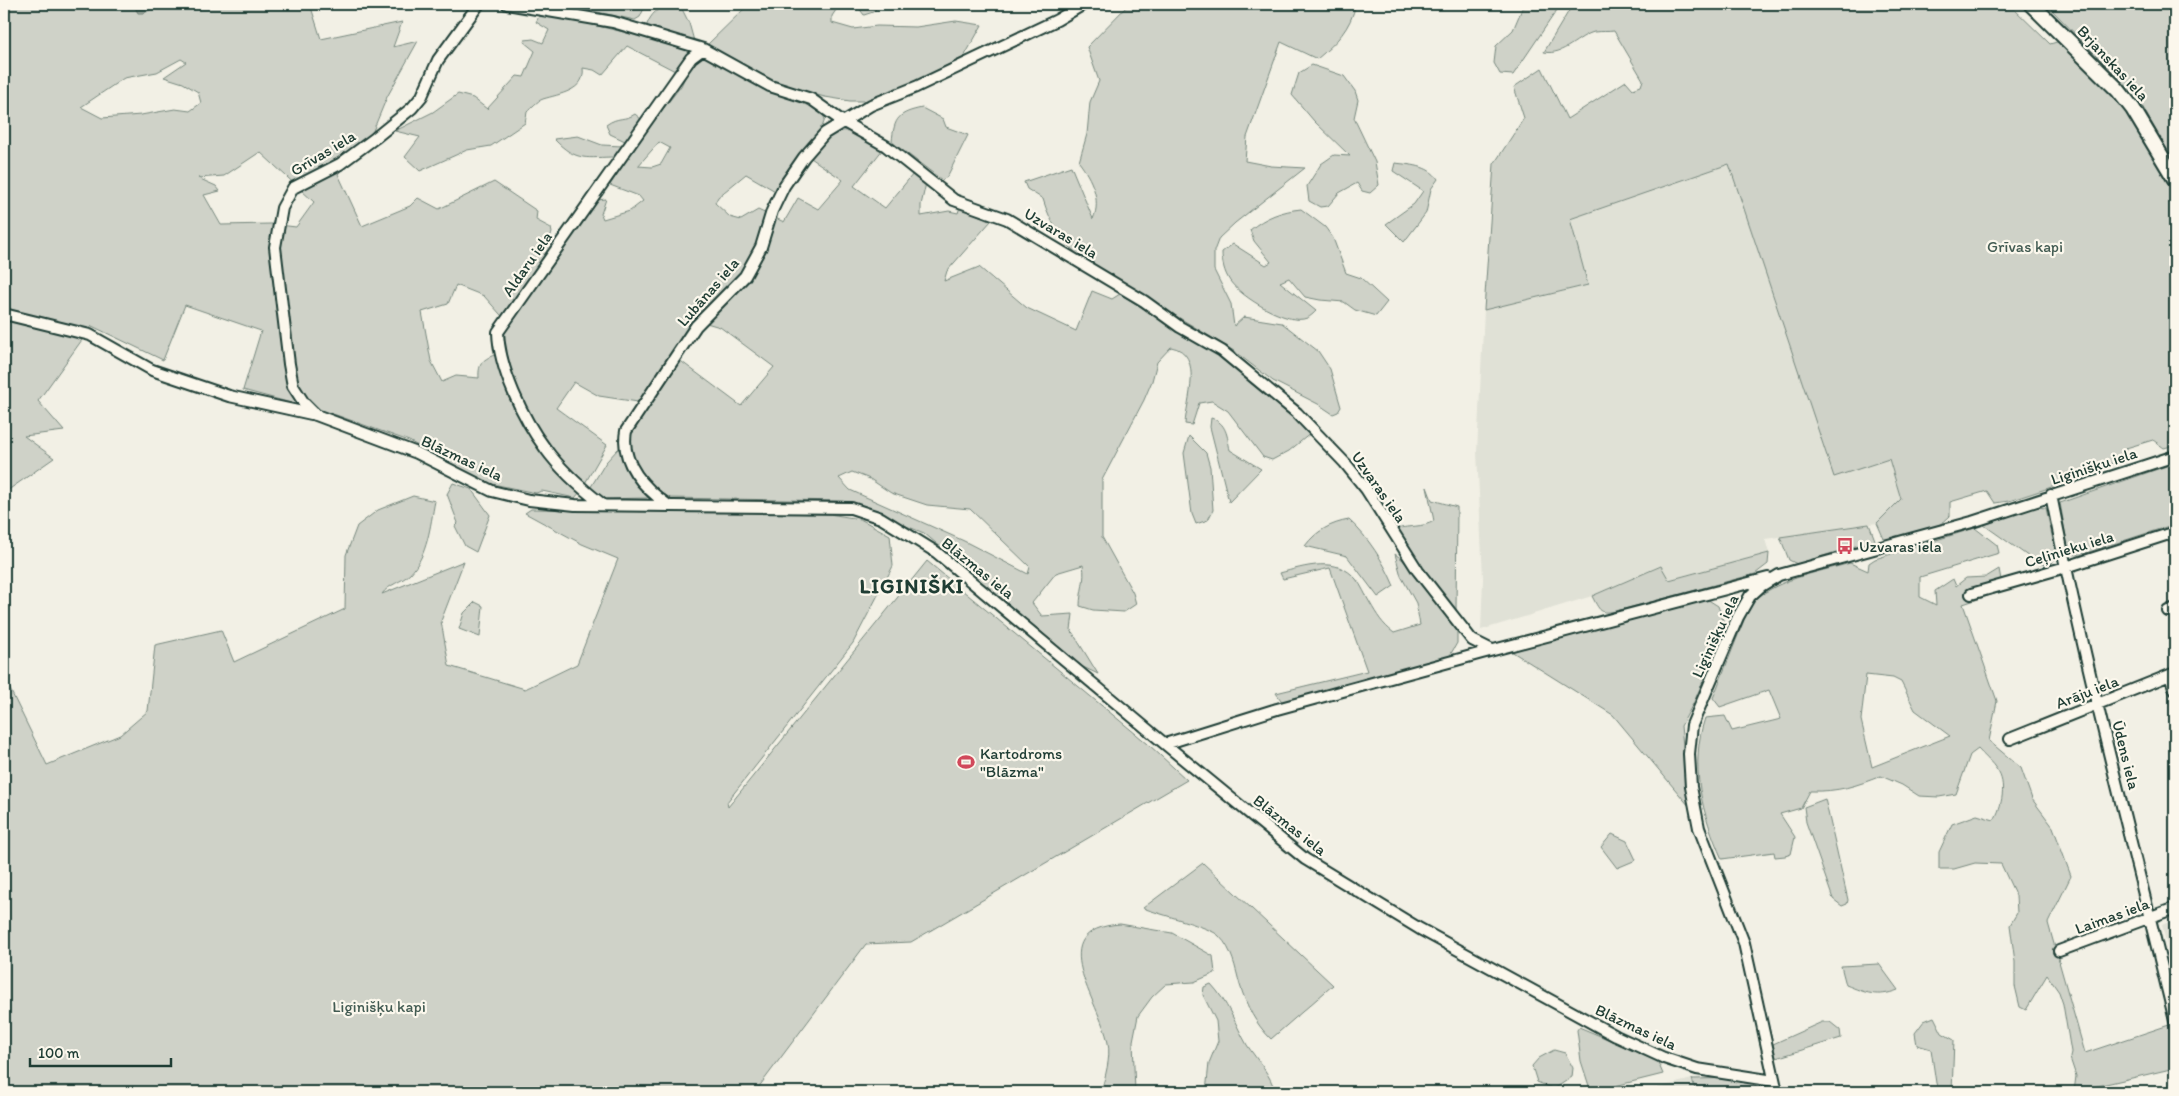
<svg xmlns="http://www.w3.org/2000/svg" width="2179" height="1096" viewBox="0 0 2179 1096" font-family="Itim,sans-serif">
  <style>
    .built { fill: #e0e1d6 }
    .green { fill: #cfd2c8; stroke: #77887e; fill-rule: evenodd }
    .water { fill: #a2aba1; stroke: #6e7f75 }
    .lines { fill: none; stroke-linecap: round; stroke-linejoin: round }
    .minor-casing { stroke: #1f3d34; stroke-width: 14 }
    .secondary-casing { stroke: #1f3d34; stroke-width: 18 }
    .minor { stroke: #fbf7ec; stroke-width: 10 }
    .secondary { stroke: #fbf7ec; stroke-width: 14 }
    .labels { text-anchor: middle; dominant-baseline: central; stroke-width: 4.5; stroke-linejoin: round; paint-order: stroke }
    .street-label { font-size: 16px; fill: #1f3d34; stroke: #fbf7ec }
    .park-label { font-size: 16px; fill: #425b52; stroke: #fbf7ec }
    .poi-label { font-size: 16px; fill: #1f3d34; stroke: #fbf7ec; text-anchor: start }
    .district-label { font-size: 21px; font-weight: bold; letter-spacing: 1px; fill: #1f3d34; stroke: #fbf7ec }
  </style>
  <rect width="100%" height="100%" fill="#f2f0e5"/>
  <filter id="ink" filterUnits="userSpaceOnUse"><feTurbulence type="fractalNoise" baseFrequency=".02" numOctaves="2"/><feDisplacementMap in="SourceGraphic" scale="10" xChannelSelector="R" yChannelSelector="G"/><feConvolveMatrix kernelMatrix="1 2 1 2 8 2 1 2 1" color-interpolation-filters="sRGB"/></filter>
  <g filter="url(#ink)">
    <!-- built -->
    <path class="built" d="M1729 164 1834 476 1889 459 1901 499 1877 523 1765 539 1769 553 1668 580 1660 566 1592 596 1481 630 1483 578 1477 452 1484 310 1588 285 1570 219Z
      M2175 919V979L2162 925Z
      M1692 1079 1696 1092H1641Z"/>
    <!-- green -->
    <path class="green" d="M4 4H133L138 12 160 4H284L286 7 310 4 321 39 402 22 393 47 418 41 387 97 370 138 338 174 362 226 410 206 418 198 439 209 494 182 537 211 536 220 551 228 552 233 548 240 560 249 597 200 606 199 601 214 603 219 630 211 643 201 639 196 610 185 645 132 681 86 692 62 702 55 726 67 808 101 822 113 825 119 820 133 777 192 746 174 718 197 715 203 730 217 741 220 758 210 784 222 798 198 818 209 843 180 808 156C844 123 841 124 883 149L854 186 885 208 913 174 926 183 921 205V216L949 211 958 213 960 207 991 221 947 271 944 281 979 267 1027 308 1076 331 1092 291 1112 299 1120 294 1222 357 1311 433 1289 451 1272 460 1263 457 1228 411 1212 401 1199 403 1192 425 1185 424C1186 402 1205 353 1171 347L1157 362 1152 381 1144 400 1102 480V537L1133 593 1136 604 1124 612 1093 610 1080 606C1080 591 1086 580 1083 565L1056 573 1032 603 1042 616 1073 614 1071 630 1098 674 1083 667 924 533 843 501 670 498 648 484 637 466 629 446 630 430 678 359 741 406 774 367 720 327 703 322 638 402 599 396 574 382 556 408 607 445 580 492 575 498 542 491 536 493 483 482 409 441 336 415 243 390 261 331 185 305 163 360 92 326 38 401 64 431 24 436 54 458 4 493ZM181 59 186 62 164 77 183 83 198 92 201 103 190 111 175 109 141 115 102 118 81 107 124 78 157 72ZM659 142 670 148 661 164 652 167 638 166ZM260 152 314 202 296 227 271 224 221 225 204 195 220 191 216 186 198 178 224 176ZM456 285 484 296 508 323 502 332 501 342 519 395H508L501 376 500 363 497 354C483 359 478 363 479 378L456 376 442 382 431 361 422 312 448 304ZM852 472 870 479 891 493 927 505 970 509 1030 567 1028 574 964 541 850 490 839 478Z
      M546 4H646L640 17 635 20 588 10 580 22 698 49 677 72 627 46 602 75 594 70 583 68C586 91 559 94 543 99 537 101 531 108 527 112L525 123 491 146 467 150 420 171 405 157 420 137 395 131 433 112 458 94 473 98 487 109 517 76 524 77 535 51 524 42 525 40 533 39 543 43 549 30 536 22Z
      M673 4 680 5 689 23 694 41 646 27C651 13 658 7 673 4Z
      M747 4H840L832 16V23L853 29 877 26 916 27 956 21 982 25 964 57 891 93 870 101H850L825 97 773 84 741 68 707 45 746 7Z
      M856 4H880L873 12 864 15Z
      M1129 4H1356C1350 29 1337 42 1317 59L1281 42 1247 137 1245 161 1271 166 1305 168 1235 223 1219 238 1214 251V270L1231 304 1234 326 1244 317 1282 323 1318 351 1330 369 1341 407 1338 412 1333 414 1318 404 1273 381 1234 351 1084 260C1064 244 1050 223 1043 199L1027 189 1024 182 1071 166 1093 219C1102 200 1091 178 1079 162L1087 134 1090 102 1099 81 1087 47Z
      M1524 4H1561L1513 75 1500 74 1494 63 1496 46 1513 30Z
      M1573 4H2009L2050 44 2060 41 2126 107 2175 191V445L2164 448 2153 440 2126 448 2115 462 2070 481 2009 501 1995 503 1987 491 1950 502V516C1936 532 1908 536 1889 542L1884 539 1877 523 1901 499 1889 459 1834 477 1729 164 1570 219 1588 285 1484 310 1494 164 1524 118 1514 87 1542 68 1567 119 1626 81 1633 89 1641 86 1643 80 1614 31C1608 32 1601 31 1594 32 1578 36 1564 56 1544 52Z
      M2046 4H2175V164L2137 97Z
      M1312 65 1344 76 1355 91 1358 100 1354 118 1375 162 1379 185 1370 193 1362 191 1357 183 1339 193 1328 206 1320 207 1309 201 1307 186 1321 164 1334 155 1350 156 1314 121 1292 95 1299 73Z
      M922 108 943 119 946 127 968 135 947 177 942 180 892 142C894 117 899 113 922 108Z
      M635 114 642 120 625 141 610 134 606 125C618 116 625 121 635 114Z
      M578 136 602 145 622 146 616 157C587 157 577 163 554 139Z
      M1395 163C1411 165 1428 165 1438 179L1431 189 1426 213 1404 242 1386 224 1414 204 1423 191 1393 171Z
      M1301 209 1325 227 1333 238 1346 273 1361 278 1387 302 1376 316 1355 310 1344 302 1320 300 1305 297 1289 278 1280 282 1316 311C1314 313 1310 317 1307 318 1288 326 1241 297 1230 281 1224 272 1222 262 1222 252L1233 244 1266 265 1271 262 1254 241 1250 230C1265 217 1282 211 1301 209Z
      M1211 418C1227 423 1227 436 1230 450L1261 469 1229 502 1210 427Z
      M1189 436 1206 453 1210 467 1213 510 1208 520 1196 524 1192 514 1184 453Z
      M618 449 621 450 649 496 647 498 598 499 589 490 606 462Z
      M2175 463V524L2080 555 2069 554 2060 503Z
      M453 483 471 489 490 515 476 552 465 546 455 526 458 523 447 494Z
      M1427 487 1432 500 1457 507 1456 613 1408 551 1397 529C1410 525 1422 528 1434 521Z
      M413 496 435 501C430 526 428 555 410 574 402 582 389 584 382 594L464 561 441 621 449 666 525 689 577 664 618 559 582 544 525 513 531 509 829 514 860 519 890 535 893 566 853 643 727 802 728 807 927 561 1148 744 1187 780 911 942 866 944 755 1092H4V677L47 765 120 735 148 711 155 645 221 630 234 662 345 609 346 555 357 526 378 510Z
      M2036 507 2046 508 2057 558 2050 565 2039 564 1984 525Z
      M1349 520C1368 537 1384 562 1394 586L1378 597 1347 556 1305 546C1316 531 1331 523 1349 520Z
      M1869 524 1875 540 1797 564 1789 560 1780 537Z
      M1975 528 1997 545 1999 553 1920 577V597L1936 605 1935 591 1953 579 1956 586 1966 578 1986 577 1999 569 2003 591 1963 604 1997 701 1989 741 2021 768 2032 799 2053 827 2071 876 2048 923 2085 1053 2169 1025 2175 1050V1068L2093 1087 2090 1092H2074L2076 1076 2070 1058 2071 1052 2063 1004 2059 992 2047 975 2026 1010 2020 1007 2015 986V962L2010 925 2017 913 2016 896 2001 864 1975 863 1954 869H1939V852L1952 824 1977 815 1994 820C2002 807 2007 783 1997 770 1992 762 1984 756 1978 749L1970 755 1956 794 1939 797 1919 796 1902 785 1881 776C1856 786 1838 792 1810 791L1801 808 1780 814 1795 837 1791 854 1785 856 1775 857 1774 852 1722 859C1702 814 1689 766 1705 718L1725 716 1732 731 1781 719 1769 690 1720 707 1713 698 1750 605C1774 579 1816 573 1850 563L1868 571 1869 563 1875 559ZM1866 675 1893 678 1901 682 1915 710 1950 736 1872 767 1861 720Z
      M1769 553 1768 564 1755 574 1621 610C1601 614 1601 614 1592 596L1661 566 1669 580Z
      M1395 554 1403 560 1457 629V643L1449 657 1283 703 1276 693 1367 671 1330 568 1283 579 1280 573C1305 566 1337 556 1356 579 1362 586 1365 595 1370 603 1377 615 1382 624 1394 633L1420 625 1416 603 1401 576Z
      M1707 599 1718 606 1726 628 1694 702 1681 726 1689 806 1613 715 1511 651 1528 645Z
      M475 602 483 606 480 637 459 629 464 613Z
      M1825 799 1848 900 1847 904 1842 906 1833 899 1806 822 1804 807Z
      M1612 834 1627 841 1636 860 1617 868 1601 847Z
      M1203 863 1333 985 1271 1039C1255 1023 1247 1007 1240 985 1235 968 1233 950 1219 936 1211 927 1158 914 1143 908Z
      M1120 924 1172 933 1213 956 1215 973 1194 982 1166 984 1152 997 1138 1016 1133 1041 1135 1092H1101C1105 1077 1111 1058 1108 1043 1100 1001 1041 930 1120 924Z
      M1879 964 1898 990C1877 998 1866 993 1846 985L1841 966Z
      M1211 984C1228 1002 1235 1024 1247 1045 1257 1060 1271 1075 1275 1092H1206L1209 1063 1218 1041 1216 1021 1203 995 1204 987Z
      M1934 1017 1942 1033 1954 1040 1952 1092H1939L1936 1083 1931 1049 1917 1045 1915 1033 1924 1021Z
      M1822 1022H1830L1840 1030 1841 1038 1776 1058 1773 1044Z
      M1579 1027 1657 1060 1663 1074 1591 1092 1581 1061 1577 1030Z
      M1554 1050 1565 1053 1573 1068 1572 1077 1554 1089 1537 1082 1532 1066 1539 1058Z
      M1741 1078 1770 1088V1092H1696L1692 1079Z"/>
    <!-- water -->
    <path class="water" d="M133 4H160L144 13H138Z"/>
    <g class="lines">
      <!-- minor casing -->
      <g class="minor-casing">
        <path id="minor" d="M507 4 613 22 703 49 770 86 811 99 842 121 886 146 954 200 1007 219 1144 301 1180 327 1222 351 1297 413 1345 463 1366 489 1418 571 1472 640 1492 650
          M4 314 90 335 152 370 229 396 316 415 417 453 492 491 529 500 575 505 851 508 881 518 936 552 1165 744 1305 859 1420 929 1616 1036 1664 1058 1697 1069 1774 1081
          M315 414 304 403 293 386 289 364 275 247 282 208 293 188 340 164 375 138 412 108 422 96 438 60 479 4
          M2051 495C2086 672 2133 846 2175 1021
          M602 504C581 488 560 469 545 448 523 419 499 368 498 332L691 58 703 49
          M669 506C644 488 620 463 626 431L696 326 745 276 761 247 772 211 784 186 804 157 825 133 871 105 916 87 1057 20 1084 4
          M1971 594 2066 567 2175 532
          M2168 611 2175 608
          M2170 676 2175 690
          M2010 739 2175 673
          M1165 744 1277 709 1482 653 1768 578
          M2059 951 2175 908
          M1777 1092 1744 943 1699 828 1691 787 1689 754 1692 725 1738 617 1750 596 1761 586 1779 575 1972 522 2175 456"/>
      </g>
      <!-- secondary casing -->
      <g class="secondary-casing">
        <path id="secondary" d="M2031 4 2118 90 2133 109 2175 179"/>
      </g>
      <!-- minor -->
      <use href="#minor" class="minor"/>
      <!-- secondary -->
      <use href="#secondary" class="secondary"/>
    </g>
  </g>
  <!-- icons -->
  <defs>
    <g id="bus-bare" transform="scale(1.35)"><path d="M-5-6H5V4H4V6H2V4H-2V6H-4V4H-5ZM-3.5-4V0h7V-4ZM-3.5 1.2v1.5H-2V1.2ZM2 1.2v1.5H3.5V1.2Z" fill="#d1495b" stroke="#fbf7ec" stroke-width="2.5" paint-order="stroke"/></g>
    <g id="stadium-bare" transform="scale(1.35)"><path d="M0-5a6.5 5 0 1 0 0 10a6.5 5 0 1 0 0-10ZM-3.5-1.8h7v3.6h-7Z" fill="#d1495b" stroke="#fbf7ec" stroke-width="2.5" paint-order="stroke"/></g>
  </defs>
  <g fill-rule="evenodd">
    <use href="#bus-bare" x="1845" y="546"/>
    <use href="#stadium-bare" x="966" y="762"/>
  </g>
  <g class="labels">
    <!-- street labels -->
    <g class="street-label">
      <text transform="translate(2113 63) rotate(47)">Brjanskas iela</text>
      <text transform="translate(323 153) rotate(-31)">Grīvas iela</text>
      <text transform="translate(1061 233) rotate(31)">Uzvaras iela</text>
      <text transform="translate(527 264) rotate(-55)">Aldaru iela</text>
      <text transform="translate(708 292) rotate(-49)">Lubānas iela</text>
      <text transform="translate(462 458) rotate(25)">Blāzmas iela</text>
      <text transform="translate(2094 466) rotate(-18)">Liginišķu iela</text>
      <text transform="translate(1379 487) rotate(55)">Uzvaras iela</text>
      <text transform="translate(2069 549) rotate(-17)">Ceļinieku iela</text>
      <text transform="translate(978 568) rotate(39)">Blāzmas iela</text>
      <text transform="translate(1715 636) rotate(-65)">Liginišķu iela</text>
      <text transform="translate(2087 692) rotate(-21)">Arāju iela</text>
      <text transform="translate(2126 755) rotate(76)">Ūdens iela</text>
      <text transform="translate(1290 825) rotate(38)">Blāzmas iela</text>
      <text transform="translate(2112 916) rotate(-20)">Laimas iela</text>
      <text transform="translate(1636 1027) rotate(25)">Blāzmas iela</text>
    </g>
    <!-- park labels -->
    <g class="park-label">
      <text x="2025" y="246">Grīvas kapi</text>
      <text x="379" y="1006">Liginišķu kapi</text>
    </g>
    <!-- poi labels -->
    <g class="poi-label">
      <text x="1859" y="546">Uzvaras iela</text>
      <text x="980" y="753">Kartodroms<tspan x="980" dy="18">"Blāzma"</tspan></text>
    </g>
    <!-- district labels -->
    <g class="district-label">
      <text x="912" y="585">LIGINIŠKI</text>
    </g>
  </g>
  <!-- margin -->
  <rect width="2179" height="1096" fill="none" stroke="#fbf7ec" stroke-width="20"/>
  <rect x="10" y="10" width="2159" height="1076" fill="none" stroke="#1f3d34" stroke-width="2" filter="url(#ink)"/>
  <!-- scale -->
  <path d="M30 1058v8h141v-8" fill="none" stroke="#1f3d34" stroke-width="2.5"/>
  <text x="38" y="1058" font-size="15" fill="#1f3d34" stroke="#fbf7ec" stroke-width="4" paint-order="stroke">100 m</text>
</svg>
